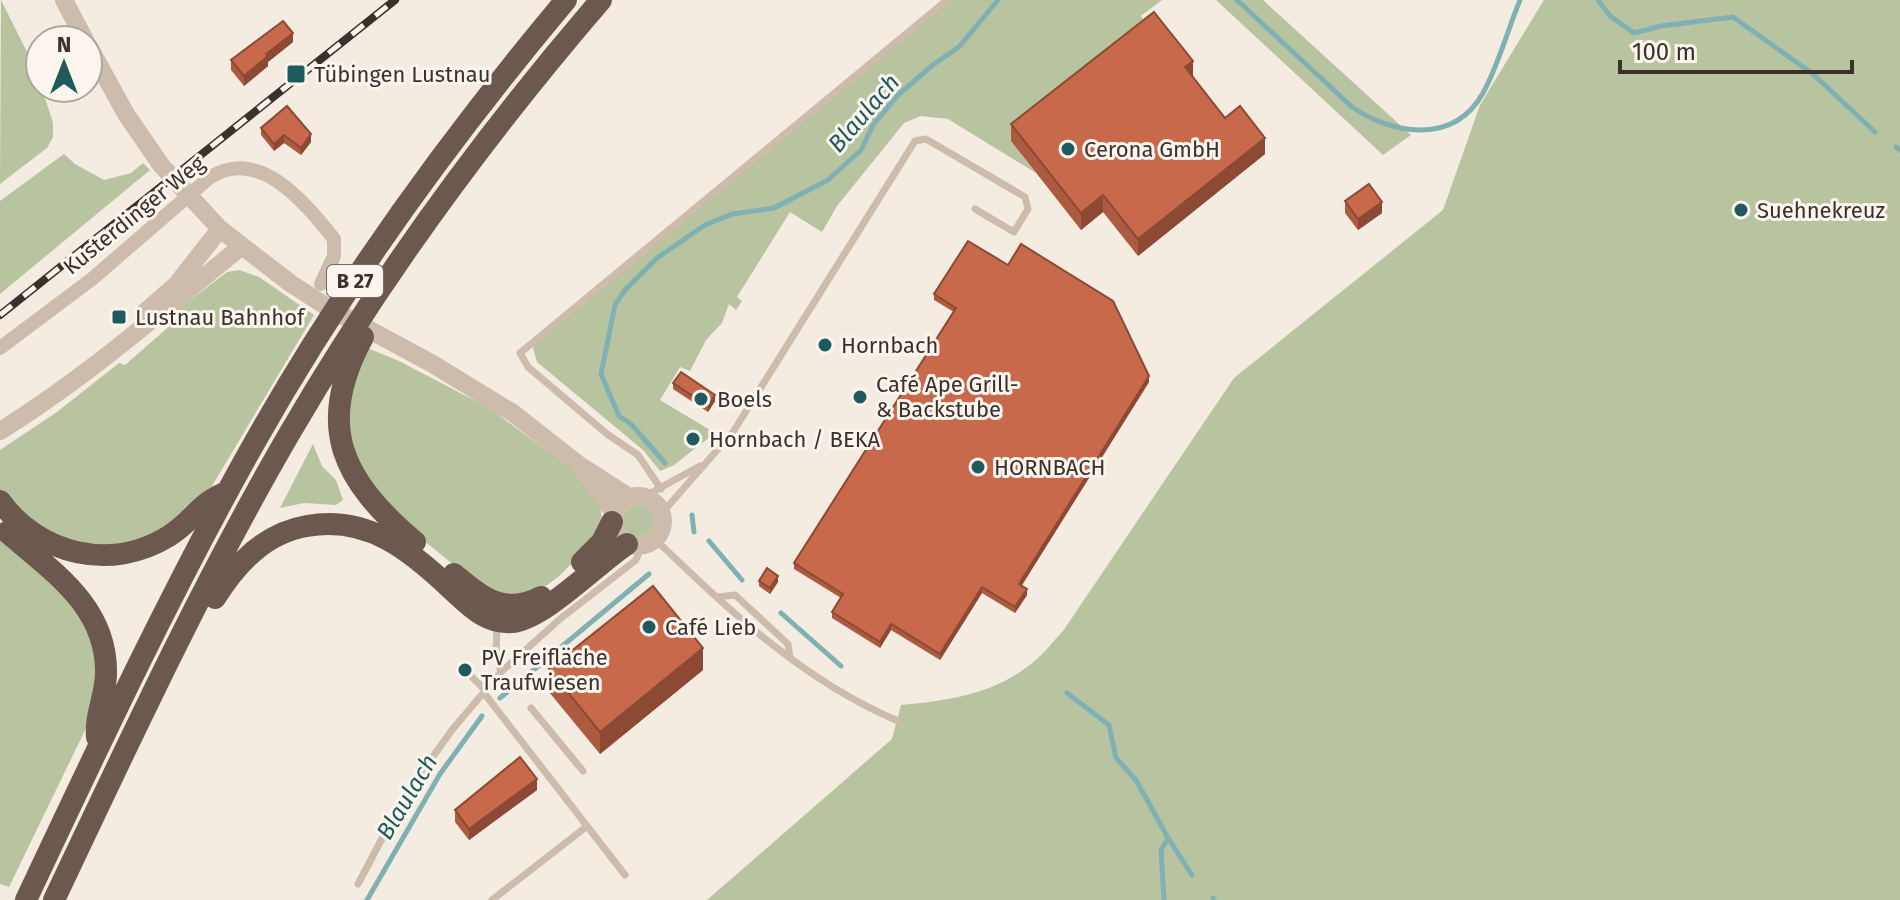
<svg xmlns="http://www.w3.org/2000/svg" width="1900" height="900" viewBox="0 0 1900 900" font-family="'Fira Sans',sans-serif">
  <style>
    .green { fill: #b8c4a0 }
    .lines { fill: none; stroke-linecap: round; stroke-linejoin: round }
    .stream { stroke: #7fb0b2; stroke-width: 5 }
    .service { stroke: #cdbbac; stroke-width: 7 }
    .minor { stroke: #cdbbac; stroke-width: 14 }
    .tertiary { stroke: #cdbbac; stroke-width: 18 }
    .trunk { stroke: #6c584f; stroke-width: 22 }
    .rail-casing { stroke: #3b302b; stroke-width: 8 }
    .rail { stroke: #fbf5ee; stroke-width: 5; stroke-dasharray: 15; stroke-linecap: butt }
    .wall { fill: #ac5a40 }
    .shaded-wall { fill: #8c4a34 }
    .building { fill: #c8694b; stroke: #8c4a34; stroke-width: 2 }
    .poi-dot { fill: #1f5a5e; stroke: #fbf5ee; stroke-width: 3 }
    .labels { text-anchor: middle; dominant-baseline: central; stroke-width: 6; stroke-linejoin: round; paint-order: stroke }
    .shield { fill: #fbf5ee; stroke: #756b66; stroke-width: 2 }
    .shield-label { font-size: 20px; font-weight: bold; fill: #3b302b }
    .poi-label { font-size: 22px; fill: #3b302b; stroke: #fbf5ee; text-anchor: start }
    .street-label { font-size: 22px; fill: #3b302b; stroke: #fbf5ee }
    .water-label { font-size: 24px; font-style: italic; fill: #1f5a5e; stroke: #fbf5ee }
  </style>
  <rect width="100%" height="100%" fill="#f4ebe1"/>
  <!-- green -->
  <path class="green" d="M1 0 36 70 53 123V137L47 148 0 184Z
    M947 0H1162L1141 16 1148 27 1010 139 1036 173 948 119 921 116 904 123 837 206 822 232 790 212 737 297 742 301 736 310 729 304 722 323 706 340 690 371 680 367 660 400 715 433 674 465 660 471 643 450 537 362 533 348 539 336Z
    M1216 0H1263L1411 135 1383 155Z
    M1544 0H1900V900H707L892 739 901 705C947 701 995 694 1032 663 1044 654 1053 641 1063 631L1234 378 1443 210 1480 105Z
    M64 154 75 164 104 180 131 173 143 163 150 170 0 294V201Z
    M239 270 259 277 314 315 212 486 195 509 126 549 61 545 0 492V450L57 412 119 363 125 365 180 317 174 314 180 308 227 272Z
    M365 347 399 361 489 408 573 470 601 504 602 526 592 544 558 577 535 594 505 598 474 581 398 520 352 459 345 409Z
    M313 444 322 466 336 480 343 500 336 505 304 503 280 508Z
    M622 521a16 16 0 1 1 32 0a16 16 0 1 1-32 0Z
    M0 533 79 607 98 658 90 720 9 887 0 884Z"/>
  <g class="lines">
    <!-- stream -->
    <path class="stream" d="M1237 0 1352 107C1393 135 1454 145 1483 93 1498 66 1508 29 1520 0
      M1598 0 1610 16 1634 33 1661 26 1733 17 1813 74 1875 132
      M1896 147 1900 150
      M665 463 631 424 619 416 601 374 615 305 625 290 657 258 705 225 732 214 774 208 828 180 861 150 873 125 898 95 934 64 959 47 998 0
      M692 515 694 532
      M709 541 742 580
      M781 613 841 666
      M1067 693 1109 725 1116 758 1136 780 1168 838 1161 850 1164 899
      M500 698 649 574
      M1168 838 1192 875
      M1213 898 1214 900
      M367 900 440 774 482 716"/>
    <!-- service -->
    <path class="service" d="M661 489 638 455 607 434 528 367 520 353 947 0
      M645 496 700 466
      M662 513 733 432 915 141 926 139 1025 197 1028 209 1014 232 975 209
      M656 540C729 610 803 681 898 721
      M717 597 735 595 788 644 790 658
      M497 624 496 656 501 672
      M471 676 486 691
      M484 693 625 875
      M531 708 583 771
      M358 884 404 797 452 730 501 672 560 619 636 560 641 547
      M492 900 586 827"/>
    <!-- minor -->
    <path class="minor" d="M0 348 92 279 209 178C259 145 305 203 334 239V256L321 284"/>
    <!-- tertiary -->
    <path class="tertiary" d="M64 0 85 40
      M88 45 126 114 161 165 220 229 290 283 327 307 431 363 513 413 578 464 629 497
      M145 312 176 285 220 229
      M0 431C87 377 163 310 242 246
      M584 472 614 512
      M613 521a25 25 0 1 1 50 0a25 25 0 1 1-50 0Z"/>
    <!-- trunk -->
    <path class="trunk" d="M363 337C314 427 343 481 415 542
      M0 501C39 555 111 572 169 536 193 521 199 503 227 492
      M7 532C53 572 108 607 106 675 105 697 95 716 97 737
      M582 562 602 542 612 522
      M454 574C483 598 504 616 541 597
      M215 598C237 563 265 533 307 526 367 515 410 550 451 589 469 605 485 624 512 622 544 619 597 564 627 544
      M26 900C99 745 172 589 256 440 344 284 451 137 566 0
      M54 900C128 744 201 586 288 436 378 281 484 136 601 0"/>
    <!-- rail casing -->
    <g class="rail-casing">
      <path id="rail" d="M0 315 395 0"/>
    </g>
    <!-- rail -->
    <use href="#rail" class="rail"/>
  </g>
  <!-- wall -->
  <path class="wall" d="M293 42 268 62V66L244 86 231 70V60Z
    M1193 76 1225 118 1265 154 1138 256 1103 212 1081 230 1011 141V124Z
    M261 128 311 142 301 155 284 143 274 151 261 135Z
    M1345 201 1382 213 1358 230 1345 213Z
    M934 294 1149 382 1021 586 1027 595 1015 613 982 593 940 660 891 630 880 648 832 618V612L841 598 794 569V563L954 312 934 300Z
    M673 383 715 401 708 412 673 389Z
    M759 581 778 582 770 594 759 586Z
    M549 669 703 670 600 754 549 692Z
    M537 790 469 840 455 822V810Z"/>
  <!-- shaded-wall -->
  <path class="shaded-wall" d="M293 33V42L268 62V66L244 86V76L266 54Z
    M1193 61V78L1185 67Z
    M311 134V142L301 155V148Z
    M284 135V143L274 151V144Z
    M1265 138V154L1138 256V239Z
    M1103 195V212L1081 230V213Z
    M1382 202V213L1358 230V219Z
    M1149 376V382L1019 590V584Z
    M715 395V401L708 412V406Z
    M778 576V582L770 594V588Z
    M982 587V593L940 660V654Z
    M1027 589V595L1015 613V607Z
    M891 624V630L880 648V642Z
    M703 648V670L600 754V732Z
    M537 779V790L469 840V829Z"/>
  <!-- building -->
  <path class="building" d="M1154 12 1193 61 1185 67 1225 118 1240 106 1265 138 1138 239 1103 195 1081 213 1011 124Z
    M283 21 293 33 266 54 268 56 244 76 231 60Z
    M287 106 311 134 301 148 284 135 274 144 261 128Z
    M1369 184 1382 202 1358 219 1345 201Z
    M968 241 1008 265 1021 244 1113 301 1149 376 1019 584 1027 589 1015 607 982 587 940 654 891 624 880 642 832 612 843 594 794 563 956 308 934 294Z
    M681 372 715 395 708 406 673 383Z
    M767 568 778 576 770 588 759 581Z
    M653 586 703 648 600 732 549 669Z
    M520 757 537 779 469 829 455 810Z"/>
  <!-- markers -->
  <g class="poi-dot">
    <rect x="286" y="64" width="20" height="20" rx="4"/>
    <circle cx="1068" cy="149" r="8"/>
    <circle cx="1741" cy="210" r="8"/>
    <rect x="111" y="309" width="16" height="16" rx="4"/>
    <circle cx="825" cy="345" r="8"/>
    <circle cx="860" cy="397" r="8"/>
    <circle cx="701" cy="399" r="8"/>
    <circle cx="693" cy="439" r="8"/>
    <circle cx="978" cy="467" r="8"/>
    <circle cx="649" cy="627" r="8"/>
    <circle cx="465" cy="670" r="8"/>
  </g>
  <g class="labels">
    <!-- shield labels -->
    <rect class="shield" x="327" y="265" width="56" height="32" rx="6"/>
    <g class="shield-label">
      <text x="355" y="281">B 27</text>
    </g>
    <!-- poi labels -->
    <g class="poi-label">
      <text x="314" y="74">Tübingen Lustnau</text>
      <text x="1084" y="149">Cerona GmbH</text>
      <text x="1757" y="210">Suehnekreuz</text>
      <text x="135" y="317">Lustnau Bahnhof</text>
      <text x="841" y="345">Hornbach</text>
      <text x="876" y="384">Café Ape Grill-<tspan x="876" dy="25">&amp; Backstube</tspan></text>
      <text x="717" y="399">Boels</text>
      <text x="709" y="439">Hornbach / BEKA</text>
      <text x="994" y="467">HORNBACH</text>
      <text x="665" y="627">Café Lieb</text>
      <text x="481" y="657">PV Freifläche<tspan x="481" dy="25">Traufwiesen</tspan></text>
    </g>
    <!-- street labels -->
    <g class="street-label">
      <text transform="translate(134 215) rotate(-39)">Kusterdinger Weg</text>
    </g>
    <!-- water labels -->
    <g class="water-label">
      <text transform="translate(864 113) rotate(-49)">Blaulach</text>
      <text transform="translate(407 797) rotate(-59)">Blaulach</text>
    </g>
  </g>
  <!-- north arrow -->
  <g transform="translate(64 64)"><circle r="38" fill="#fbf5ee" stroke="#aea6a0" stroke-width="2"/>
  <path d="M0-6L14 30L0 20L-14 30Z" fill="#1f5a5e"/>
  <text y="-12" font-size="22" font-weight="bold" text-anchor="middle" fill="#3b302b">N</text>
  </g>
  <!-- scale -->
  <path d="M1620 60v12h232v-12" fill="none" stroke="#3b302b" stroke-width="4"/>
  <text x="1632" y="60" font-size="24" fill="#3b302b" stroke="#fbf5ee" stroke-width="6" paint-order="stroke">100 m</text>
</svg>
